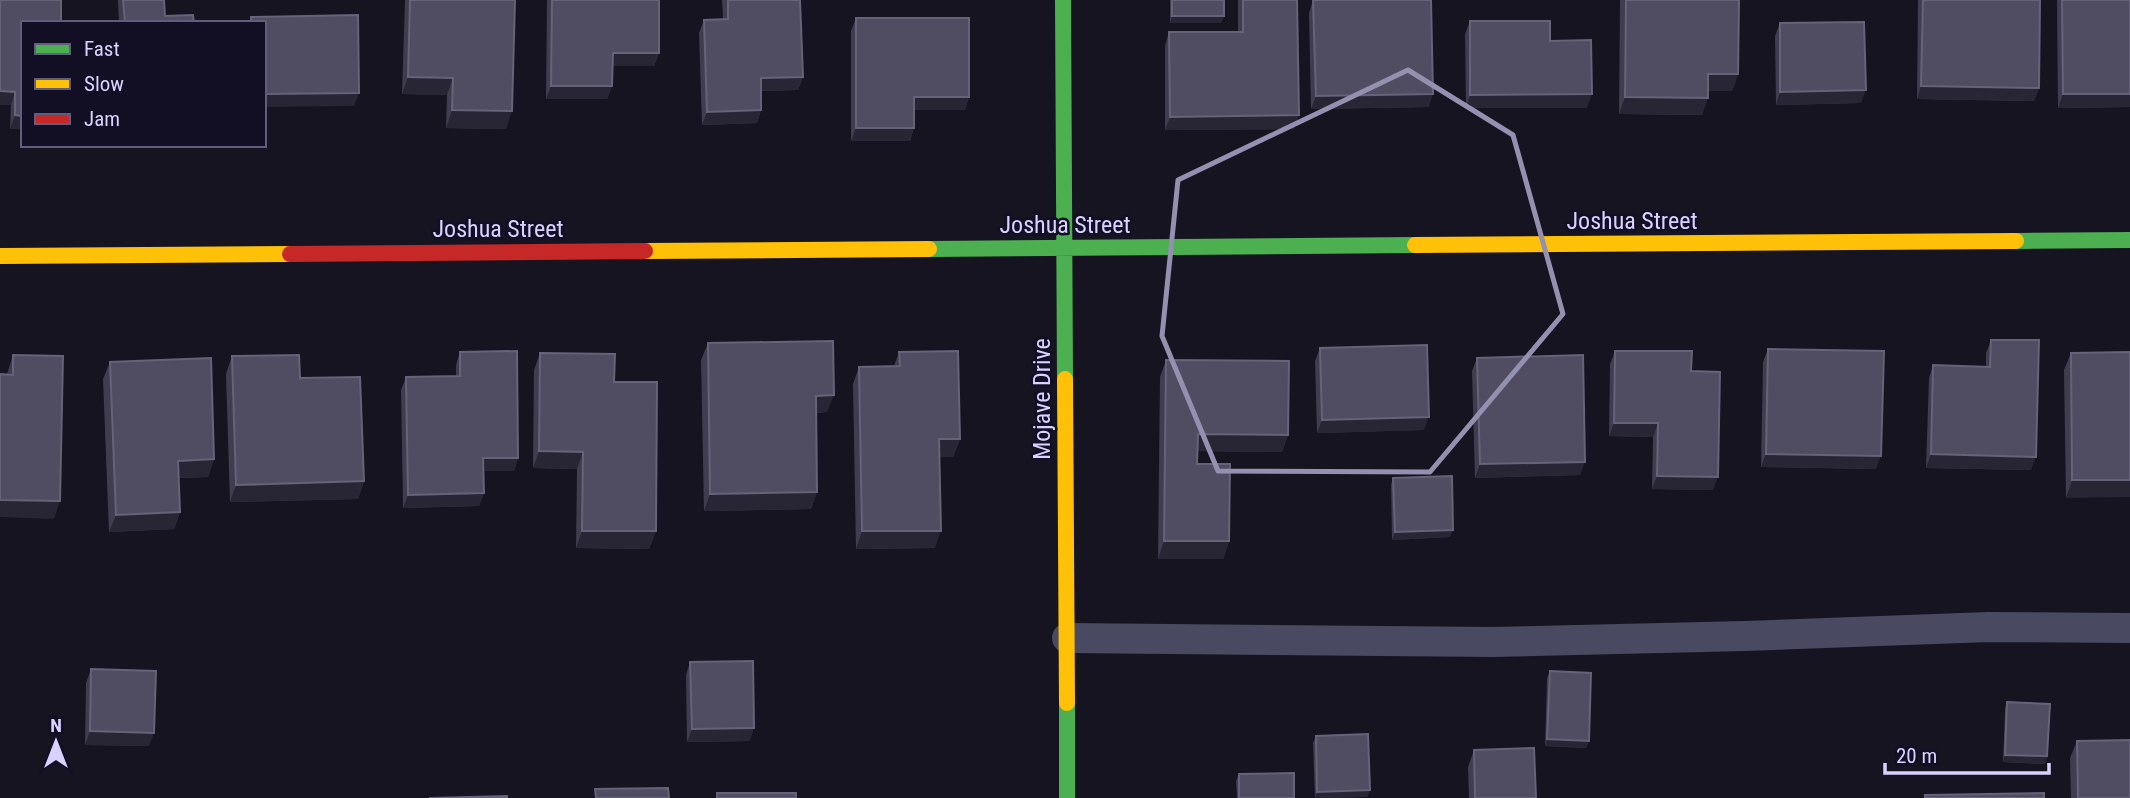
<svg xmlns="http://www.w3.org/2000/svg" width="2130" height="798" viewBox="0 0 2130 798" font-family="'Roboto Condensed',sans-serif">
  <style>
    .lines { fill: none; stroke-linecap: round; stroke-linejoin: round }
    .lane { stroke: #494961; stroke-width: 30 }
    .fast { stroke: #4caf50; stroke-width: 16 }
    .slow { stroke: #ffc107; stroke-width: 16 }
    .jam { stroke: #c62828; stroke-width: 16 }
    .wall { fill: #3f3d4f }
    .shaded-wall { fill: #282634 }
    .building { fill: #504d62; stroke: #65627a; stroke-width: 2 }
    .marked { fill: none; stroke: #9390b0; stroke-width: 5; stroke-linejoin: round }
    .labels { text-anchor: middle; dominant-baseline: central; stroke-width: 5; stroke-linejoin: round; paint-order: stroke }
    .street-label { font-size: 24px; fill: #d7d3fe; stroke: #120f25 }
  </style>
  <rect width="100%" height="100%" fill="#161420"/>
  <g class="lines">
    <!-- lane -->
    <path class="lane" d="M1067 638 1493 642 1745 636 1989 627 2130 628"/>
    <!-- fast -->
    <path class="fast" d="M1063 0 1065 379
      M2016 241 2130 240
      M929 249 1415 245
      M1067 703V798"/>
    <!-- slow -->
    <path class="slow" d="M1415 245 2016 241
      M645 251 929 249
      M0 256 290 254
      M1065 379 1067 703"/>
    <!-- jam -->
    <path class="jam" d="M290 254 645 251"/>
  </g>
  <!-- wall -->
  <path class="wall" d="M118 0H164L165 16 194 23H119Z
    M405 0H515L506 129 446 128 447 95 402 94Z
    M547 0H659V53L654 66H612V86L607 99H546Z
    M722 0H800L803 77 798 90 761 91V110L757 123 702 125 699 33 704 20 723 19Z
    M1170 0H1224V16L1221 23H1170Z
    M1238 0H1297L1299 115 1294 129 1165 130V46L1169 32H1238Z
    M1313 0 1429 107 1311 109 1309 13Z
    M1620 0H1739L1738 74 1732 91H1708L1702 115 1619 114Z
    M1918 0H2040L2039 88 2034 101 1917 99Z
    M2057 0H2130V107L2058 108Z
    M856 18 969 97 965 110H914V128L910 141H851V31Z
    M1470 21 1550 41 1587 108H1466L1465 34Z
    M61 23 23 129H10L11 105H0Z
    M1780 23 1861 103 1776 105 1775 36Z
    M1991 340 2031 470 1926 468 1929 378 1933 365 1986 367V353Z
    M708 343 827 412 816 413 817 492 811 509 704 511 701 360Z
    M1320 348 1424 430 1317 433 1315 361Z
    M1768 349 1876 469 1761 467 1763 362Z
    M1615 351 1713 490 1652 489 1653 437 1609 436 1610 364Z
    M460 352 518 458 514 471H483L484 493 479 506 403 508 401 390 406 377 456 376V365Z
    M899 352 960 439 953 457H940L935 548 856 549 853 384 859 367 894 366Z
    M2130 352 2066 498 2064 370 2071 353Z
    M540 353 656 531 649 549 576 548 577 469 533 468 534 370Z
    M13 355 54 519 7 374Z
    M232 356 300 378 364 481 358 499 230 502 226 374Z
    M1477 358 1580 475 1475 478 1472 371Z
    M1166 360 1288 435 1282 452 1198 451 1197 464 1229 541 1223 559H1158L1160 377Z
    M110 362 214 459 208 477 179 478 180 512 174 529 109 532 103 379Z
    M1393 478 1450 537 1392 540 1391 485Z
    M690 662 750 741 687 742 686 675Z
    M91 669 149 746 85 745 86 683Z
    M1550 671 1589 741 1586 748 1545 746 1547 678Z
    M2007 702 2047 756 2045 764 2003 762 2005 709Z
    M1316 736 1370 790 1367 797 1315 798 1313 743Z
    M2077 741 2130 798H2071L2070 758Z
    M1474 750 1536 798H1469L1468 767Z
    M1239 774 1294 798H1237L1236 781Z"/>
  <!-- shaded-wall -->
  <path class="shaded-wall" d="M1172 16H1224L1221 23H1170Z
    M613 53H659L654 66H608Z
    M1708 74H1738L1732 91H1702Z
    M408 77 453 78 447 95 402 94Z
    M803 77 798 90 756 91 761 78Z
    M551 86H612L607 99H546Z
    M1921 86 2039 88 2034 101 1917 99Z
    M1866 90 1861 103 1776 105 1780 92Z
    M0 91 15 92 11 105H0Z
    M359 93 354 106 264 107V94Z
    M1433 94 1429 107 1311 109 1316 96Z
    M1592 94 1587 108H1466L1470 95Z
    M2063 94H2130V107L2058 108Z
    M914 97H969L965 110H910Z
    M1625 97 1708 98 1702 115 1619 114Z
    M452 110 512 111 506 129 446 128Z
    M761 110 757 123 702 125 707 112Z
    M15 115 23 116V129H10Z
    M1299 115 1294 129 1165 130 1170 117Z
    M856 128H914L910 141H851Z
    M834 395 827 412 809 413 816 396Z
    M1429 417 1424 430 1317 433 1322 420Z
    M1614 423H1658L1653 437 1609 436Z
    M1198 434 1288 435 1282 452 1192 451Z
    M939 439H960L953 457H933Z
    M539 451 583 452 577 469 533 468Z
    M1766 454 1881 456 1876 469 1761 467Z
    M1931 454 2036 457 2031 470 1926 468Z
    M483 458H518L514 471H478Z
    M214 459 208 477 172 478 178 461Z
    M1585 462 1580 475 1475 478 1480 464Z
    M1657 476 1718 477 1713 490 1652 489Z
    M2072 480H2130V497L2066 498Z
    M364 481 358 499 230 502 236 485Z
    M817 492 811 509 704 511 710 494Z
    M484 493 479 506 403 508 408 495Z
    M0 500 60 501 54 519 0 517Z
    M180 512 174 529 109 532 116 515Z
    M1453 530 1450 537 1392 540 1395 532Z
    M582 531H656L649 549 576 548Z
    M862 531H941L935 548 856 549Z
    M1164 541H1229L1223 559H1158Z
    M754 728 750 741 687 742 692 729Z
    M90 731 154 733 149 746 85 745Z
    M1547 739 1589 741 1586 748 1545 746Z
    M2005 755 2047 756 2045 764 2003 762Z
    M1370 790 1367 797 1315 798 1317 792Z"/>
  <!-- building -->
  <path class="building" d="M0 0H61V23H23V116L15 115V92L0 91Z
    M123 0H164L165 16 193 15 194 23H125Z
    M410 0H515L512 111 452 110 453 78 408 77Z
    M552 0H659V53H613L612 86H551Z
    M728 0H800L803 77 761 78V110L707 112 704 20 728 19Z
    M1172 0H1224V16H1172Z
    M1243 0H1297L1299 115 1170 117 1169 32H1243Z
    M1313 0H1431L1433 94 1316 96Z
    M1626 0H1739L1738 74H1708V98L1625 97Z
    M1923 0H2040L2039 88 1921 86Z
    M2062 0H2130V94H2063Z
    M358 15 359 93 264 94V23H251V17Z
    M856 18H969V97H914V128H856Z
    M1470 21H1550V41L1591 40 1592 94 1470 95Z
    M1864 22 1866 90 1780 92V23Z
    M1991 340H2039L2036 457 1931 454 1933 365 1990 367Z
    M833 341 834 395 816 396 817 492 710 494 708 343Z
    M1427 345 1429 417 1322 420 1320 348Z
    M1768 349 1884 351 1881 456 1766 454Z
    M517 351 518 458H483L484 493 408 495 406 377 460 376V352Z
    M958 351 960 439H939L941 531H862L859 367 900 366 899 352Z
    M1615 351H1692L1691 371 1720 372 1718 477 1657 476 1658 423H1614Z
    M2130 352V480H2072L2071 353Z
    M540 353 615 354 614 382H657L656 531H582L583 452 539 451Z
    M13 355 63 356 60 501 0 500V374L13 375Z
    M299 355 300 378 360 377 364 481 236 485 232 356Z
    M1583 355 1585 462 1480 464 1477 358Z
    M211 358 214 459 178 461 180 512 116 515 110 362Z
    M1166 360 1289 361 1288 435 1198 434 1197 464H1230L1229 541H1164Z
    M1452 476 1453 530 1395 532 1393 478Z
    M753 661 754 728 692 729 690 662Z
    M91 669 156 671 154 733 90 731Z
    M1550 671 1591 673 1589 741 1547 739Z
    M2007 702 2050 704 2047 756 2005 755Z
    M1368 734 1370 790 1317 792 1316 736Z
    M2130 740V798H2078L2077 741Z
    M1534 748 1536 798H1475L1474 750Z
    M1294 773V798H1239V774Z
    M668 788 669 798H596L595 789Z
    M717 793H796V798H717Z
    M2044 793V798H1925V795Z
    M507 796V798H429Z"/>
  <!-- marked area -->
  <path class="marked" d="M1408 70 1513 135 1563 314 1430 472 1218 471 1162 336 1178 180Z"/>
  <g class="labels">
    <!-- street labels -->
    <g class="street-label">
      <text x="1632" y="221">Joshua Street</text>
      <text x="1065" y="225">Joshua Street</text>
      <text x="498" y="229">Joshua Street</text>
      <text transform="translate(1042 399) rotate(-90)">Mojave Drive</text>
    </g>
  </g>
  <!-- legend -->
  <rect x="21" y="21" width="245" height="126" fill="#120f25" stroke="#615d7c" stroke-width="2"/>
  <rect x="35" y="44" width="35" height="10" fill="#4caf50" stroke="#615d7c" stroke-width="2"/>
  <text x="84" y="56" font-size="21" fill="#d7d3fe">Fast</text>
  <rect x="35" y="79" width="35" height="10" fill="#ffc107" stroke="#615d7c" stroke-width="2"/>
  <text x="84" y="91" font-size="21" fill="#d7d3fe">Slow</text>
  <rect x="35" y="114" width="35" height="10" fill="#c62828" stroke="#615d7c" stroke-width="2"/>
  <text x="84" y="126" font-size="21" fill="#d7d3fe">Jam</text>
  <!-- north arrow -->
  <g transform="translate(56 742)" stroke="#120f25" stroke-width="5" paint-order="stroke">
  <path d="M0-5L12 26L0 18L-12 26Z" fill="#d7d3fe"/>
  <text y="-10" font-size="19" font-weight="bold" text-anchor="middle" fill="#d7d3fe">N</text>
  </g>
  <!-- scale -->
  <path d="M1885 763v10h164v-10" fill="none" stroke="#d7d3fe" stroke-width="3.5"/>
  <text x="1896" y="763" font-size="21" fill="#d7d3fe" stroke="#120f25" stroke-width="5" paint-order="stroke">20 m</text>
</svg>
